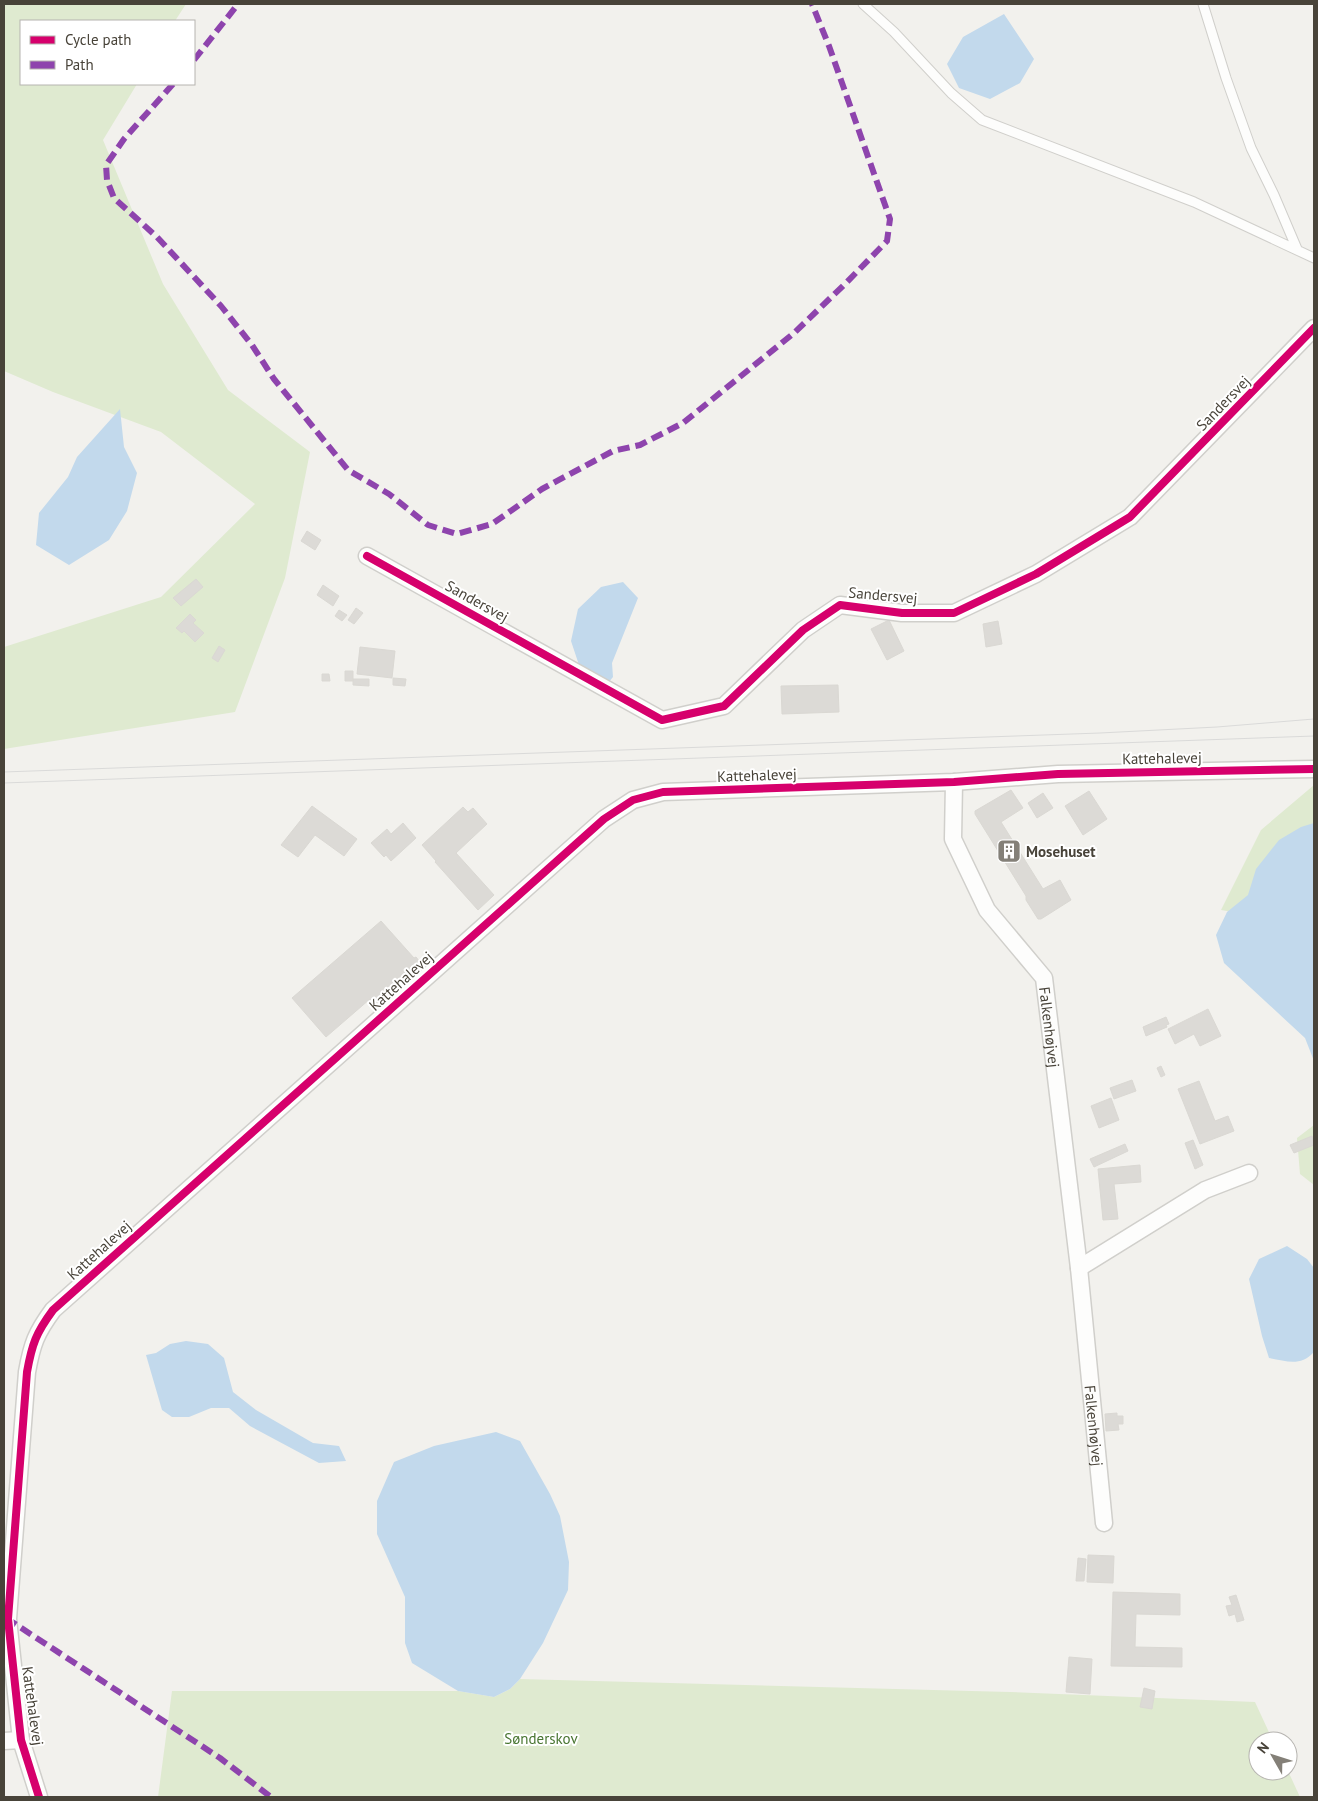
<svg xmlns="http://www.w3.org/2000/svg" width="1318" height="1801" viewBox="0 0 1318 1801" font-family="'PT Sans',sans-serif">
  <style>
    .green { fill: #dfead0 }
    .water { fill: #c2d9ec }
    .building { fill: #dcdad6; stroke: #dad8d3 }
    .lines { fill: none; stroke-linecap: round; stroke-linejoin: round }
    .service-casing { stroke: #d0cfcb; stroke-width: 11 }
    .minor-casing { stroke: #d0cfcb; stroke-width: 19 }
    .service { stroke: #fdfdfc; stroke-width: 9 }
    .minor { stroke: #fdfdfc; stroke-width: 16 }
    .tram { stroke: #dadad9; stroke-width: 1 }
    .quiet { stroke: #8e44ad; stroke-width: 6; stroke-dasharray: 12 6; stroke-linecap: butt }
    .cycleway-casing { stroke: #fff; stroke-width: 11 }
    .cycleway { stroke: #d6006c; stroke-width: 8 }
    .labels { text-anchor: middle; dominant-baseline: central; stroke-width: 4; stroke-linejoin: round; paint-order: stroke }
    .street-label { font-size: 15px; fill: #484339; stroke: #fff }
    .poi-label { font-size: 15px; font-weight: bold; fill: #484339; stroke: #fff; text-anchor: start }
    .park-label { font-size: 15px; fill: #487531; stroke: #fff }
  </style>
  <rect width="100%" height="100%" fill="#f2f1ed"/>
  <!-- green -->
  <path class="green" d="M4 4H186L175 21H21V84H137L103 140 163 284 228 390 310 452 285 578 235 712 4 749V647L161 597 255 504 161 432 53 392 4 371Z
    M1314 785V826L1244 914 1221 910 1261 830Z
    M1314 1125V1185L1300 1174 1297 1138Z
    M520 1679 1010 1692 1255 1702 1273 1741H1258V1771H1288L1300 1797H158L172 1691H458L494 1697 510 1689Z"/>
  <!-- water -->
  <path class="water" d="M1004 14 1034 59 1020 83 990 99 959 88 947 64 963 37Z
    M120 409 124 447 137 473 127 511 109 540 69 565 36 545 39 513 68 477 77 457Z
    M623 582 638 598 612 663 613 677 608 683 581 671 571 641 578 609 601 587Z
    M1314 823V1061L1305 1038 1224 963 1216 935 1227 912 1248 895 1256 869 1279 840 1301 827Z
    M1287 1246 1307 1259 1314 1268V1352C1300 1367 1287 1361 1269 1358L1262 1336 1249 1279 1259 1259Z
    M186 1341 208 1344 224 1358 233 1392 256 1410 313 1443 339 1446 346 1461 319 1463 250 1426 229 1408H211L189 1417H172L162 1410 146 1355 156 1353 170 1344Z
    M496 1432 520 1441 550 1494 560 1516 569 1562 568 1590 543 1643 520 1679 510 1689 494 1697 458 1691 412 1663 405 1643V1597L377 1534V1501L394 1462 434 1446Z"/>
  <!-- building -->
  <path class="building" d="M307 531 321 540 315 550 301 541Z
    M196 579 203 587 181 606 173 598Z
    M323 585 339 596 333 606 317 595Z
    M356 608 363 613 354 624 348 620Z
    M339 610 347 615 342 621 335 616Z
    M190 614 196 620 193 623 204 633 195 642 184 631 182 633 176 628Z
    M889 620 904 651 887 660 871 629Z
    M998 621 1002 644 986 647 983 624Z
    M219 646 225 650 218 662 212 658Z
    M360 647 395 651 392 678 357 674Z
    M345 671H353V681H345Z
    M322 674H329L330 681H322Z
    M393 678 406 679 405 686 393 685Z
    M353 679H369V686L353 685Z
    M838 685 839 712 782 714 781 686Z
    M1011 790 1023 808 1001 822 1043 889 1060 880 1071 900 1041 919H1038L1026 900V896L975 814V811Z
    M1089 791 1107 819 1083 835 1065 806Z
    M1043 793 1053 808 1037 818 1028 803Z
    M312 806 357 839 344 856 315 835 298 857 281 845Z
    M463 807 468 812 473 808 487 824 456 853 494 895 478 910 435 862 436 861 422 845Z
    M403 823 416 838 391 861 386 855 384 857 371 843 387 829 391 834Z
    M381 921 414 958 416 957 423 966 377 1006 370 999 326 1037 292 998Z
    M1208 1009 1221 1036 1200 1046 1194 1034 1175 1044 1168 1029Z
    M1166 1017 1169 1024 1166 1025 1167 1027 1146 1036 1143 1027Z
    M1161 1066 1165 1075 1161 1077 1157 1068Z
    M1132 1080 1136 1091 1114 1099 1110 1088Z
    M1199 1081 1215 1121 1228 1116 1234 1131 1200 1144 1178 1089Z
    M1111 1098 1119 1120 1099 1128 1091 1106Z
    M1312 1136 1314 1145 1294 1153 1290 1145Z
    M1193 1140 1203 1165 1195 1169 1185 1143Z
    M1125 1144 1128 1151 1094 1167 1090 1159Z
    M1140 1165 1141 1182 1114 1184 1118 1219 1103 1220 1098 1169Z
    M1117 1413V1416H1123V1424H1118L1119 1430 1106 1431 1105 1414Z
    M1088 1555 1114 1556 1113 1583 1087 1582Z
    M1078 1558 1086 1559 1084 1581H1076Z
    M1113 1592 1180 1594V1615L1136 1614 1135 1647 1182 1648V1667L1111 1666Z
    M1236 1595 1244 1620 1237 1622 1235 1614 1229 1616 1226 1606 1232 1605 1229 1597Z
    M1069 1657 1092 1659 1090 1694 1066 1692Z
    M1144 1688 1155 1691 1152 1709 1140 1707Z"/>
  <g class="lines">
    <!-- service casing -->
    <g class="service-casing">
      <path id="service" d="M863 4 894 32 951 93 982 120 1194 202 1314 258
        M1203 4 1226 78 1251 148 1274 195 1297 249"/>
    </g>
    <!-- minor casing -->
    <g class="minor-casing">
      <g id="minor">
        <path d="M367 556 662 720 724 706 803 630 840 605 902 613H954L1036 574 1130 517 1314 328"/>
        <path id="s1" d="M954 782 953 839 987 910 1044 978 1079 1268 1104 1523"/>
        <path d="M1079 1268 1205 1190 1249 1173"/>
        <path d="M4 1741 21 1740"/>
        <path d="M39 1797 21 1740 8 1619 27 1372C32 1344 36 1333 53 1310L604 819 633 800 663 792 954 782 1058 774 1314 769"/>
      </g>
    </g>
    <!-- service -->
    <use href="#service" class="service"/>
    <!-- minor -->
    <use href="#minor" class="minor"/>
    <!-- tram -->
    <path class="tram" d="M4 772 1100 733 1217 727 1314 719
      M4 783 1314 736"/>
    <!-- quiet -->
    <path class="quiet" d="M194 60 238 4
      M173 84 124 139 106 165 107 180 114 198 157 237 221 306 252 345 274 379 348 470 389 494 428 525 457 534 492 524 542 489 613 451 640 445 683 423 794 333 846 283 887 241 890 219 829 46 812 4
      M6 1618 220 1758 271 1797"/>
    <!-- cycleway casing -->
    <g class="cycleway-casing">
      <path id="cycleway" d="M367 556 662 720 724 706 803 630 840 605 902 613H954L1036 574 1130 517 1314 328
        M39 1797 21 1740 8 1619 27 1372C32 1344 36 1333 53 1310L604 819 633 800 663 792 954 782 1058 774 1314 769"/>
    </g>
    <!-- cycleway -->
    <use href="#cycleway" class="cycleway"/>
  </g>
  <!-- icons -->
  <defs>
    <g id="building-square" transform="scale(1.25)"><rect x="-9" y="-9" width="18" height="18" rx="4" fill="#848078" stroke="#fff"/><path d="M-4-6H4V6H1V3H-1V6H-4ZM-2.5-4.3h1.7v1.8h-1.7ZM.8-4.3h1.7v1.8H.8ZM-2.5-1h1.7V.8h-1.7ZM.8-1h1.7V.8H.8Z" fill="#fff"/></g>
  </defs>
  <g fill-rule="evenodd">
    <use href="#building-square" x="1009" y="851"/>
  </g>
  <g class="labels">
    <!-- street labels -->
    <g class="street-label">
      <text transform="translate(1223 403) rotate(-46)">Sandersvej</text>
      <text transform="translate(883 595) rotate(5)">Sandersvej</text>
      <text transform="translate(477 601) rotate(29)">Sandersvej</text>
      <text transform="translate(1162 758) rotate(-1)">Kattehalevej</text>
      <text transform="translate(757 775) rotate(-2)">Kattehalevej</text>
      <text transform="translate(401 981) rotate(-42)">Kattehalevej</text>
      <text stroke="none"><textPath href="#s1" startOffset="274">Falkenhøjvej</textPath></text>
      <text transform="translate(99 1250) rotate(-42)">Kattehalevej</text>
      <text stroke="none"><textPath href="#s1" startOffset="675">Falkenhøjvej</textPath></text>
      <text transform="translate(33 1706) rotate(82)">Kattehalevej</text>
    </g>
    <!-- poi labels -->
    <g class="poi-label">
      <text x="1026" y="851">Mosehuset</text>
    </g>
    <!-- park labels -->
    <g class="park-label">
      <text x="541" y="1738">Sønderskov</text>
    </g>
  </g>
  <!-- border -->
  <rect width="1318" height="1801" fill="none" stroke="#484339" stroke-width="10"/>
  <!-- legend -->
  <rect x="20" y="20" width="175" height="65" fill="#ffffff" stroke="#b6b4b0"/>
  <rect x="30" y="36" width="25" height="8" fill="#d6006c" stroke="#b6b4b0"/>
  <text x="65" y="45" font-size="15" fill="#484339">Cycle path</text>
  <rect x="30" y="61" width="25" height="8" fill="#8e44ad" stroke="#b6b4b0"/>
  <text x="65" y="70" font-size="15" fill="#484339">Path</text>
  <!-- north arrow -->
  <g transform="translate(1273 1756) rotate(309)"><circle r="24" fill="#ffffff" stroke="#b6b4b0"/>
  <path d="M0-4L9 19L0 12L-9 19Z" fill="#848078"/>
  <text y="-8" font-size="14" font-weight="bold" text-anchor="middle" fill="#484339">N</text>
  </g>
</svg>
